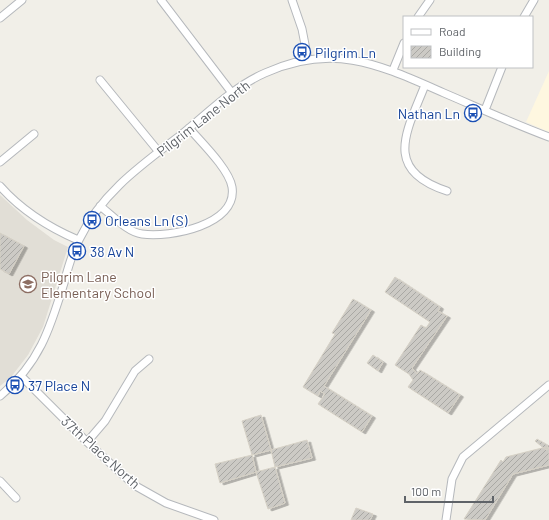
<svg xmlns="http://www.w3.org/2000/svg" width="549" height="520" viewBox="0 0 549 520" font-family="Barlow,sans-serif">
  <style>
    .commercial { fill: #fef7e0 }
    .education { fill: #e1ded6 }
    .building { fill: url(#building-hatch); stroke: #d6d1c6; filter: url(#shadow) }
    .lines { fill: none; stroke-linecap: round; stroke-linejoin: round }
    .minor-casing { stroke: #b5b8bc; stroke-width: 9 }
    .minor { stroke: #fff; stroke-width: 7 }
    .labels { text-anchor: middle; dominant-baseline: central; stroke-width: 3; stroke-linejoin: round; paint-order: stroke }
    .transit-label { font-size: 14px; fill: #164399; stroke: #fff; text-anchor: start }
    .street-label { font-size: 14px; fill: #5f6368; stroke: #fff }
    .education-label { font-size: 14px; fill: #785e54; stroke: #fff; text-anchor: start }
  </style>
  <defs>
    <pattern id="building-hatch" width="6" height="6" patternUnits="userSpaceOnUse"><rect width="6" height="6" fill="#cccac5"/><path d="M-1 1l2-2M0 6l6-6M5 7l2-2" fill="none" stroke="#a9a8a4"/></pattern>
    <filter id="shadow"><feDropShadow dx="3.5" dy="2" stdDeviation="0" flood-color="#0004"/></filter>
  </defs>
  <rect width="100%" height="100%" fill="#f1efe8"/>
  <!-- commercial -->
  <path class="commercial" d="M549 71V132L526 122Z"/>
  <!-- education -->
  <path class="education" d="M0 195 27 220 54 240 68 247 43 327 28 355 11 377 0 386Z"/>
  <!-- building -->
  <path class="building" d="M0 233 24 246 9 274 0 269Z
    M395 277 440 307 438 311 447 316 412 368 417 374 420 370 460 395 448 413 408 387 413 380 409 374 395 365 421 325 426 328 430 322 385 292Z
    M353 299 371 310 324 386 372 416 362 432 318 404 325 394 320 391 318 396 303 387 335 334 332 333Z
    M373 355 383 362 378 371 367 363Z
    M261 415 271 450 252 455 242 421Z
    M537 439 547 445 548 449 546 450 535 441Z
    M307 440 312 458 275 467 271 450Z
    M546 447V450L549 448V465L513 474 485 520 464 519 501 460 503 462 506 457Z
    M252 455 256 472 220 483 215 464Z
    M275 467 285 503 268 509 256 472Z
    M356 508 373 514 370 520H351Z"/>
  <g class="lines">
    <!-- minor casing -->
    <g class="minor-casing">
      <path id="minor" d="M161 0 232 93
        M292 0 302 29 308 60
        M418 17 430 0
        M524 17 534 0
        M0 18 22 0
        M393 70 404 43
        M100 80 159 152
        M425 85C407 131 382 170 447 191
        M485 110 502 67
        M0 162 34 134
        M0 186C22 211 48 227 78 240
        M100 206C112 215 127 232 142 234 170 238 238 225 232 187 229 169 201 142 189 128
        M21 376 87 442 134 485 166 503 214 520
        M0 396C39 364 50 329 64 283 68 268 72 252 80 238 102 192 143 164 182 134 208 113 233 87 265 73 334 42 380 65 444 93 479 108 514 124 549 137
        M87 442 105 421 135 371 149 359
        M0 481 16 498
        M446 520 452 479 463 457 549 385"/>
    </g>
    <!-- minor -->
    <use href="#minor" class="minor"/>
  </g>
  <!-- icons -->
  <defs>
    <g id="bus-ring" transform="scale(0.9)"><circle r="9.5" fill="#fff" stroke="#1a4fb4" stroke-width="1.5"/><path d="M-5-6H5V4H4V6H2V4H-2V6H-4V4H-5ZM-3.5-4V0h7V-4ZM-3.5 1.2v1.5H-2V1.2ZM2 1.2v1.5H3.5V1.2Z" fill="#1a4fb4"/></g>
    <g id="school-ring" transform="scale(0.9)"><circle r="9.5" fill="#fff" stroke="#8d6e63" stroke-width="1.5"/><path d="M0-5L7-2L0 1L-7-2ZM-4 1L0 2.5L4 1V4Q0 6-4 4Z" fill="#8d6e63"/></g>
  </defs>
  <g fill-rule="evenodd">
    <use href="#bus-ring" x="302" y="52"/>
    <use href="#bus-ring" x="473" y="113"/>
    <use href="#bus-ring" x="92" y="220"/>
    <use href="#bus-ring" x="77" y="251"/>
    <use href="#school-ring" x="28" y="284"/>
    <use href="#bus-ring" x="15" y="385"/>
  </g>
  <g class="labels">
    <!-- transit labels -->
    <g class="transit-label">
      <text x="315" y="52">Pilgrim Ln</text>
      <text x="460" y="113" text-anchor="end">Nathan Ln</text>
      <text x="105" y="220">Orleans Ln (S)</text>
      <text x="90" y="251">38 Av N</text>
      <text x="28" y="385">37 Place N</text>
    </g>
    <!-- street labels -->
    <g class="street-label">
      <text transform="translate(203 118) rotate(-38)">Pilgrim Lane North</text>
      <text transform="translate(101 452) rotate(42)">37th Place North</text>
    </g>
    <!-- education labels -->
    <g class="education-label">
      <text x="41" y="276">Pilgrim Lane<tspan x="41" dy="16">Elementary School</tspan></text>
    </g>
  </g>
  <!-- legend -->
  <rect x="403" y="16" width="130" height="52" fill="#ffffff" stroke="#bfc1c3"/>
  <rect x="411" y="29" width="20" height="6" fill="#ffffff" stroke="#bfc1c3"/>
  <text x="439" y="36" font-size="12" fill="#5f6368">Road</text>
  <rect x="411" y="46" width="20" height="12" fill="url(#building-hatch)" stroke="#bfc1c3"/>
  <text x="439" y="56" font-size="12" fill="#5f6368">Building</text>
  <!-- scale -->
  <path d="M405 496v6h88v-6" fill="none" stroke="#5f6368" stroke-width="2"/>
  <text x="411" y="496" font-size="12" fill="#5f6368" stroke="#ffffff" stroke-width="3" paint-order="stroke">100 m</text>
</svg>
